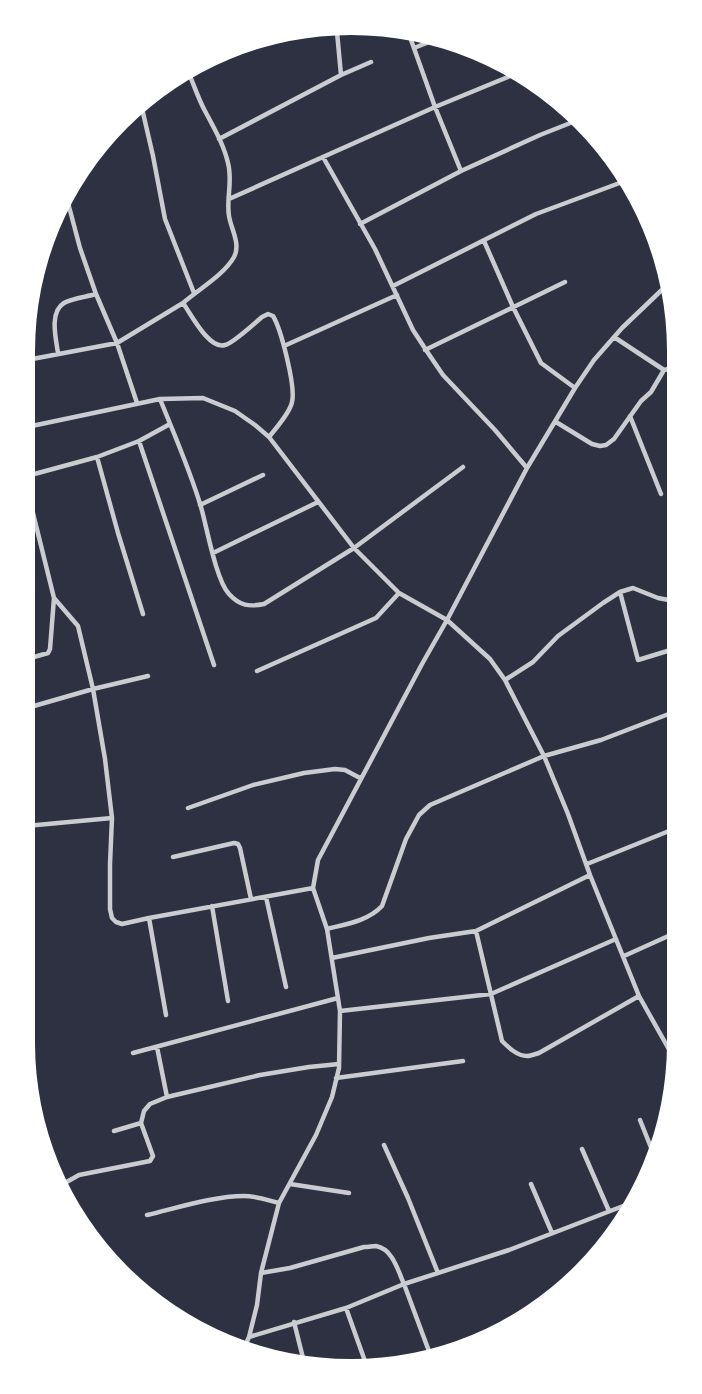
<svg xmlns="http://www.w3.org/2000/svg" width="702" height="1394" viewBox="0 0 702 1394" font-family="'Nunito Sans',sans-serif">
  <style>
    .lines { fill: none; stroke-linecap: round; stroke-linejoin: round }
    .minor { stroke: #caccd0; stroke-width: 4.5 }
  </style>
  <rect width="100%" height="100%" fill="#2d3142"/>
  <g class="lines">
    <!-- minor -->
    <path class="minor" d="M337 32 341 75
      M410 37 435 107 461 171 540 135 578 120
      M414 48 429 42
      M190 76C195 88 199 100 205 111 214 128 224 145 228 163 233 182 226 198 229 216 231 229 241 244 234 257 224 275 199 289 183 303 191 314 209 350 225 345 232 344 255 323 262 317L268 314 273 316C281 329 296 387 292 402 290 413 276 428 269 437
      M141 104 153 156 165 219 194 293
      M219 139 341 75 371 62
      M323 157 375 249 413 330 428 353 443 375 495 430 527 468
      M67 199 80 248 96 294 117 343 137 403
      M229 199 435 107 515 74
      M360 224 461 171
      M484 241 513 307 541 363 575 388
      M393 286 536 214 625 181
      M284 346 397 295
      M425 350 565 282
      M58 353C56 339 49 312 64 303 73 298 86 297 96 294
      M27 360 117 343 183 303
      M664 370 673 368
      M160 399C174 434 190 470 201 507 207 528 216 580 229 594 240 606 249 607 264 604L354 548 463 467
      M630 416 661 494
      M556 422 592 444 600 446 606 445 614 439 641 401 651 392 664 370 614 337
      M27 427 160 399 203 398 235 411 255 425 269 437 354 548 399 593 447 620 490 659 505 680 544 756 568 814 590 875 639 996 675 1060
      M139 441 214 665
      M97 457 118 533 143 614
      M27 476 97 457 139 441 170 424
      M27 489 54 598 78 626 93 689 105 759 112 818 110 864V909L112 918 116 922 122 924 149 918 313 888
      M200 505 263 475
      M213 553 318 502
      M620 592 638 660 674 649
      M27 659 48 653 50 649 54 598
      M257 671 376 618 399 593
      M505 680 533 662 558 636 603 603 620 592 633 588 658 598 674 601
      M27 708 93 689 148 676
      M188 808 253 785 304 773 335 769 345 770 360 778
      M26 826 112 818
      M173 857 234 843 238 844 240 848 251 899
      M587 864 674 829
      M266 897 286 987
      M212 906 228 1001
      M149 918 166 1015
      M327 929C346 924 368 921 382 906L406 839 419 815 430 805 544 756 601 740 674 712
      M476 931 502 1041C508 1047 517 1056 527 1056 530 1056 536 1054 539 1053L639 996
      M624 956 675 933
      M332 958 429 938 476 931 590 875
      M340 1011 491 994 616 939
      M157 1047 167 1097
      M133 1053 338 998
      M336 1078 463 1061
      M640 1120 652 1150
      M114 1131 141 1123 144 1111 150 1104 167 1097 260 1075 309 1067 339 1064
      M384 1145 408 1198 438 1273
      M582 1149 609 1211
      M63 1184 79 1175 150 1161 153 1156 141 1123
      M290 1184 349 1193
      M531 1184 552 1233
      M147 1215C177 1208 214 1196 244 1196 256 1196 267 1200 279 1203
      M261 1273 290 1268 364 1247C368 1247 373 1246 376 1246 393 1249 398 1271 404 1284L509 1250 631 1203
      M346 1308 366 1364
      M294 1322 304 1362
      M249 1337 346 1308 404 1284 430 1354
      M245 1346 249 1337 257 1305 261 1273 279 1203 316 1135 332 1097 339 1068 340 1011 327 929 313 888 318 860 422 664 447 620 527 468 575 388 594 360 622 328 667 285"/>
  </g>
  <!-- crop -->
  <path d="M0 0H702V1394H0ZM351 35H351A316 316 0 0 1 667 351V1043A316 316 0 0 1 351 1359H351A316 316 0 0 1 35 1043V351A316 316 0 0 1 351 35Z" fill="#fff" fill-rule="evenodd"/>
</svg>
